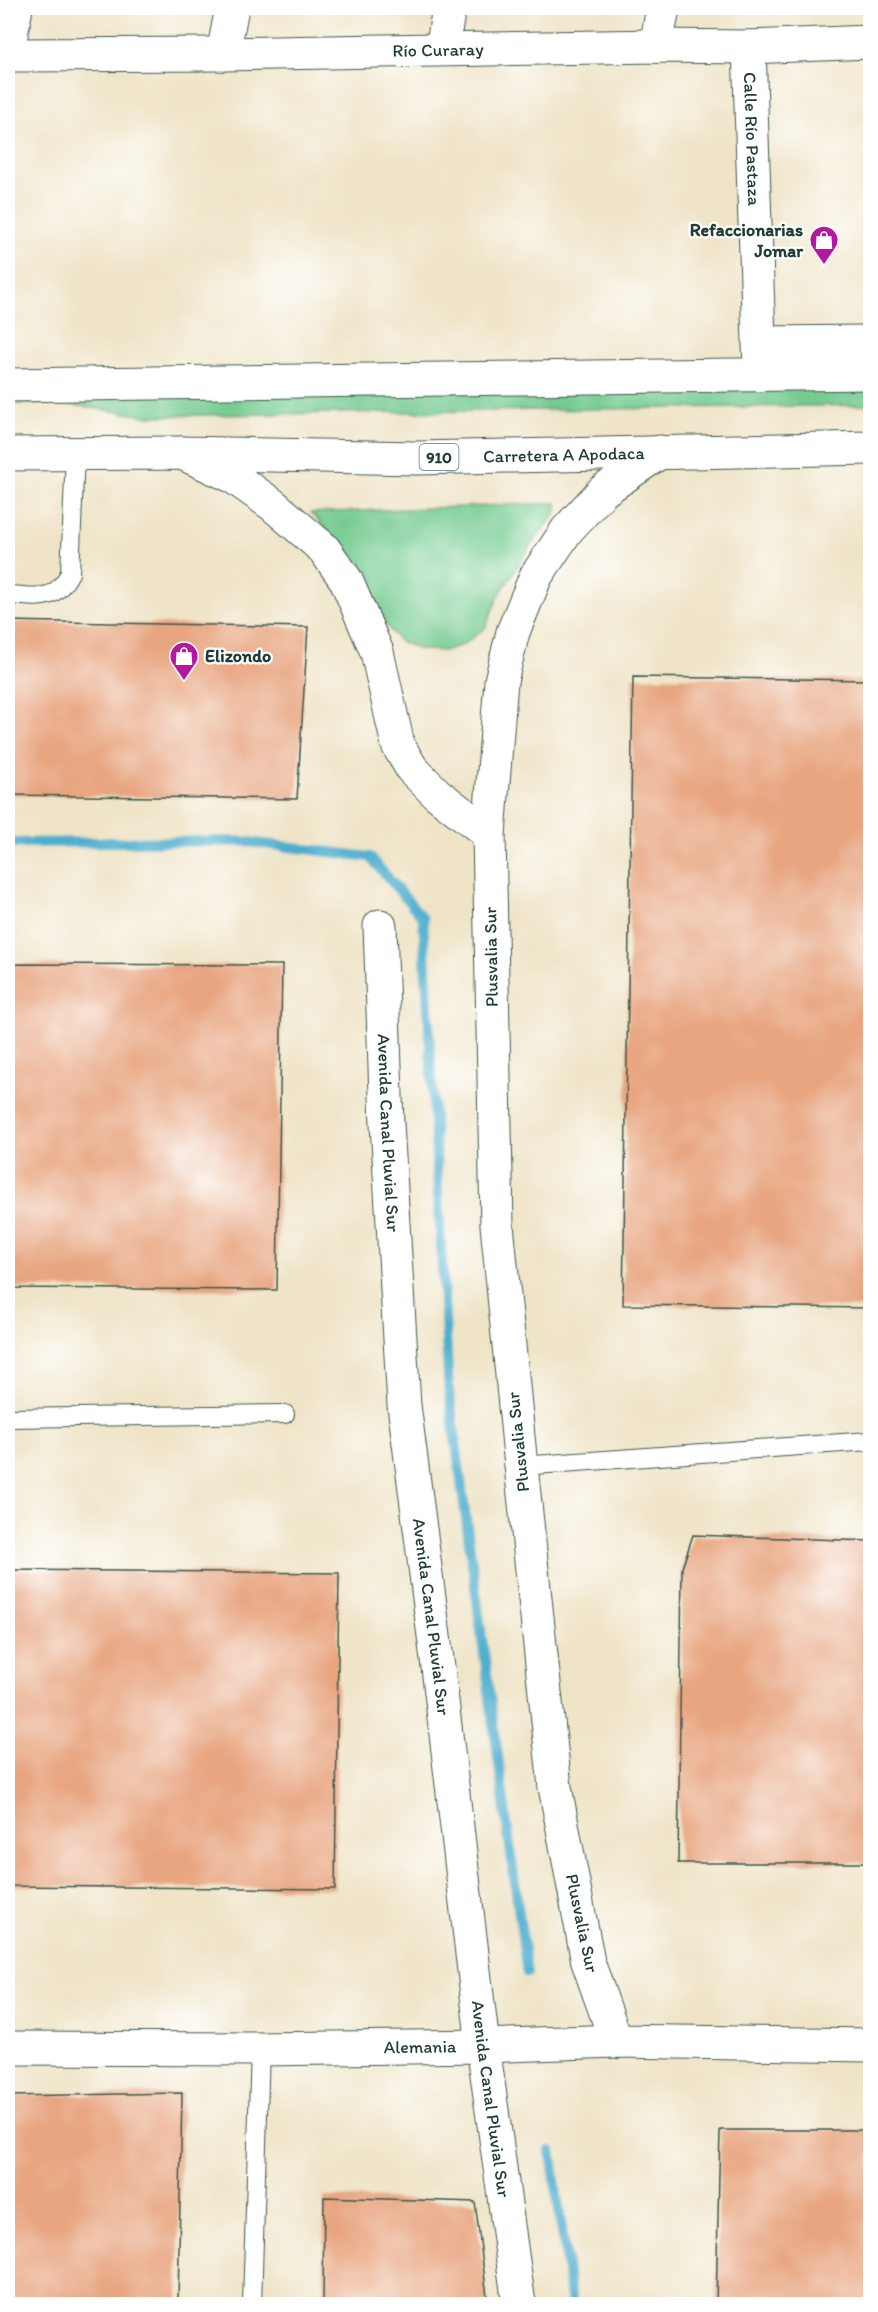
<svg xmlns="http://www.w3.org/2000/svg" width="878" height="2312" viewBox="0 0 878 2312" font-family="Itim,sans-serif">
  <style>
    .green { fill: #74cb90; stroke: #4a8462; stroke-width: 1.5 }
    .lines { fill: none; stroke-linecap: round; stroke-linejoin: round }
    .stream { stroke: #4eaecd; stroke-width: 10 }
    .building { fill: #e8a580 }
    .service-casing { stroke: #3e564a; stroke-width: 20 }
    .minor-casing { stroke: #3e564a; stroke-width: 35 }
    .primary-casing { stroke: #3e564a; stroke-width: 35 }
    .service { stroke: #fff; stroke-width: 18 }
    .minor { stroke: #fff; stroke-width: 33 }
    .primary { stroke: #fff; stroke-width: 33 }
    .labels { text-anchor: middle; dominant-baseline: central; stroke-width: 4.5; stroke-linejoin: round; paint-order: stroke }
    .shield { fill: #fff; stroke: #627771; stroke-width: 1.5 }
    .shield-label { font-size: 16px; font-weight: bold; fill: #1f3d34 }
    .street-label { font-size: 18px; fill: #1f3d34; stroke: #fff }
    .poi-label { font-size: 18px; font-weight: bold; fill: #1f3d34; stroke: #fff; text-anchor: end }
  </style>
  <rect width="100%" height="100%" fill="#fff"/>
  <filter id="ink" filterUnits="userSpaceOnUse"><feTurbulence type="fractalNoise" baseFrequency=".0167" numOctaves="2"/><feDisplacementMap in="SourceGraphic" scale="12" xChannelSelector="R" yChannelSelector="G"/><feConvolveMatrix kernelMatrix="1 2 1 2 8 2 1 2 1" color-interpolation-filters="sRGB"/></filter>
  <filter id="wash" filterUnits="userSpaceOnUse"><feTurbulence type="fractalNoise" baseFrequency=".008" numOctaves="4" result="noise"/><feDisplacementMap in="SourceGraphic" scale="24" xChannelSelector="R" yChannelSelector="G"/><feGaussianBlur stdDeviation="1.35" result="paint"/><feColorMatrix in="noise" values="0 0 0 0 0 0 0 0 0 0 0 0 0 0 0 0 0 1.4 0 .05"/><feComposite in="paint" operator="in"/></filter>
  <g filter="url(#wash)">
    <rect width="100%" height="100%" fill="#efe4c7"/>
    <!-- green -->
    <path class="green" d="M870 382V405L145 416 60 403 8 404V398Z
      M557 503V511L531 545 499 595 485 628 463 645 443 651 418 649 399 641 387 626 370 589 343 547 311 513Z"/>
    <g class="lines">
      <!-- stream -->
      <path class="stream" d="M8 843 241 841 370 857 423 918 449 1392 527 1973
        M551 2151 572 2304"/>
    </g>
    <g id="blocks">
      <!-- building -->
      <path class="building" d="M8 621 308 627 297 799 8 795Z
        M633 677 870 680V1308L623 1305Z
        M8 964 282 965 277 1290 8 1288Z
        M693 1535 870 1541V1863H678L682 1568Z
        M8 1570 339 1573 335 1889 8 1886Z
        M182 2093 178 2304H8V2096Z
        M720 2130H870V2304H716Z
        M324 2197 475 2202 488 2304H323Z"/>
    </g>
  </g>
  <g filter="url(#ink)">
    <use href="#blocks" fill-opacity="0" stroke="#3e564a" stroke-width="1.5"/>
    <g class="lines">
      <!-- service casing -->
      <g class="service-casing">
        <path id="service" d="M8 595C39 596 53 604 70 573L75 454
          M8 1418 285 1414
          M521 1466 870 1441
          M252 2304 260 2049"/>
      </g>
      <!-- minor casing -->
      <g class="minor-casing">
        <g id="minor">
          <path d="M656 46 663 8"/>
          <path id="s1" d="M749 47 760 371"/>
          <path d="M442 49 449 8"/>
          <path d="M8 51 16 8"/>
          <path d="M223 54 232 8"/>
          <path id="s2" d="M8 55 223 54 656 46 749 47 870 42"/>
          <path d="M182 453 232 476 273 505 324 549 346 580 377 652 398 745 412 769 437 794 489 834"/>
          <path id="s3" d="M380 926 387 1124 404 1405 438 1667 483 2046 519 2304"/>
          <path d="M616 2041 588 1962 555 1787 521 1466 497 1225 489 834 501 681 513 632 536 576 567 530 603 491 660 452"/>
          <path id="s4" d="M8 2048 260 2049 483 2046 616 2041 870 2045"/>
        </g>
      </g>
      <!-- primary casing -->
      <g class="primary-casing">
        <g id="primary">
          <path d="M759 343 870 342"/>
          <path d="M8 385 870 373"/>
          <path id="s5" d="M8 454 182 453 417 458 870 448"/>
        </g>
      </g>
      <!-- service -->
      <use href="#service" class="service"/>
      <!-- minor -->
      <use href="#minor" class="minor"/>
      <!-- primary -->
      <use href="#primary" class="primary"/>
    </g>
  </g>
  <!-- icons -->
  <defs>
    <g id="shop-pin" transform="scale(1.5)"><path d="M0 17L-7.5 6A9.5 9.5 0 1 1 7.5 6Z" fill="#b5179e" stroke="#fff"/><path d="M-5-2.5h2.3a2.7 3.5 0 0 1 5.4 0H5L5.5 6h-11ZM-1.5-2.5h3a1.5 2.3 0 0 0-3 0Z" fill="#fff"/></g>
  </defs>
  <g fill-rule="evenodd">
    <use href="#shop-pin" x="824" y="240"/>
    <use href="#shop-pin" x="184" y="656"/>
  </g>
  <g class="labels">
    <!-- shield labels -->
    <rect class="shield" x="419.5" y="444" width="39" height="26" rx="4.5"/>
    <g class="shield-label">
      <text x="439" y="457">910</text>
    </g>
    <!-- street labels -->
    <g class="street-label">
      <text stroke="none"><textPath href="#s2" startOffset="430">Río Curaray</textPath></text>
      <text stroke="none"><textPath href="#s1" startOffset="92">Calle Río Pastaza</textPath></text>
      <text stroke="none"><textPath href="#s5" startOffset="556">Carretera A Apodaca</textPath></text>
      <text transform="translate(491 957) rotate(-91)">Plusvalia Sur</text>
      <text stroke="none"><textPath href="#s3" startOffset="207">Avenida Canal Pluvial Sur</textPath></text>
      <text transform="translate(518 1442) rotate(-96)">Plusvalia Sur</text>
      <text stroke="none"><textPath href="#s3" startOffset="693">Avenida Canal Pluvial Sur</textPath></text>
      <text transform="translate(582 1923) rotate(78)">Plusvalia Sur</text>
      <text stroke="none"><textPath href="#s4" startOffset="412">Alemania</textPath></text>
      <text stroke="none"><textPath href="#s3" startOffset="1179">Avenida Canal Pluvial Sur</textPath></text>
    </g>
    <!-- poi labels -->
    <g class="poi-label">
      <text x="803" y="230">Refaccionarias<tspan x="803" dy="21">Jomar</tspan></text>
      <text x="205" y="656" text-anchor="start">Elizondo</text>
    </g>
  </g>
  <!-- margin -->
  <rect width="878" height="2312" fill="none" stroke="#fff" stroke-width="30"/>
</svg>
